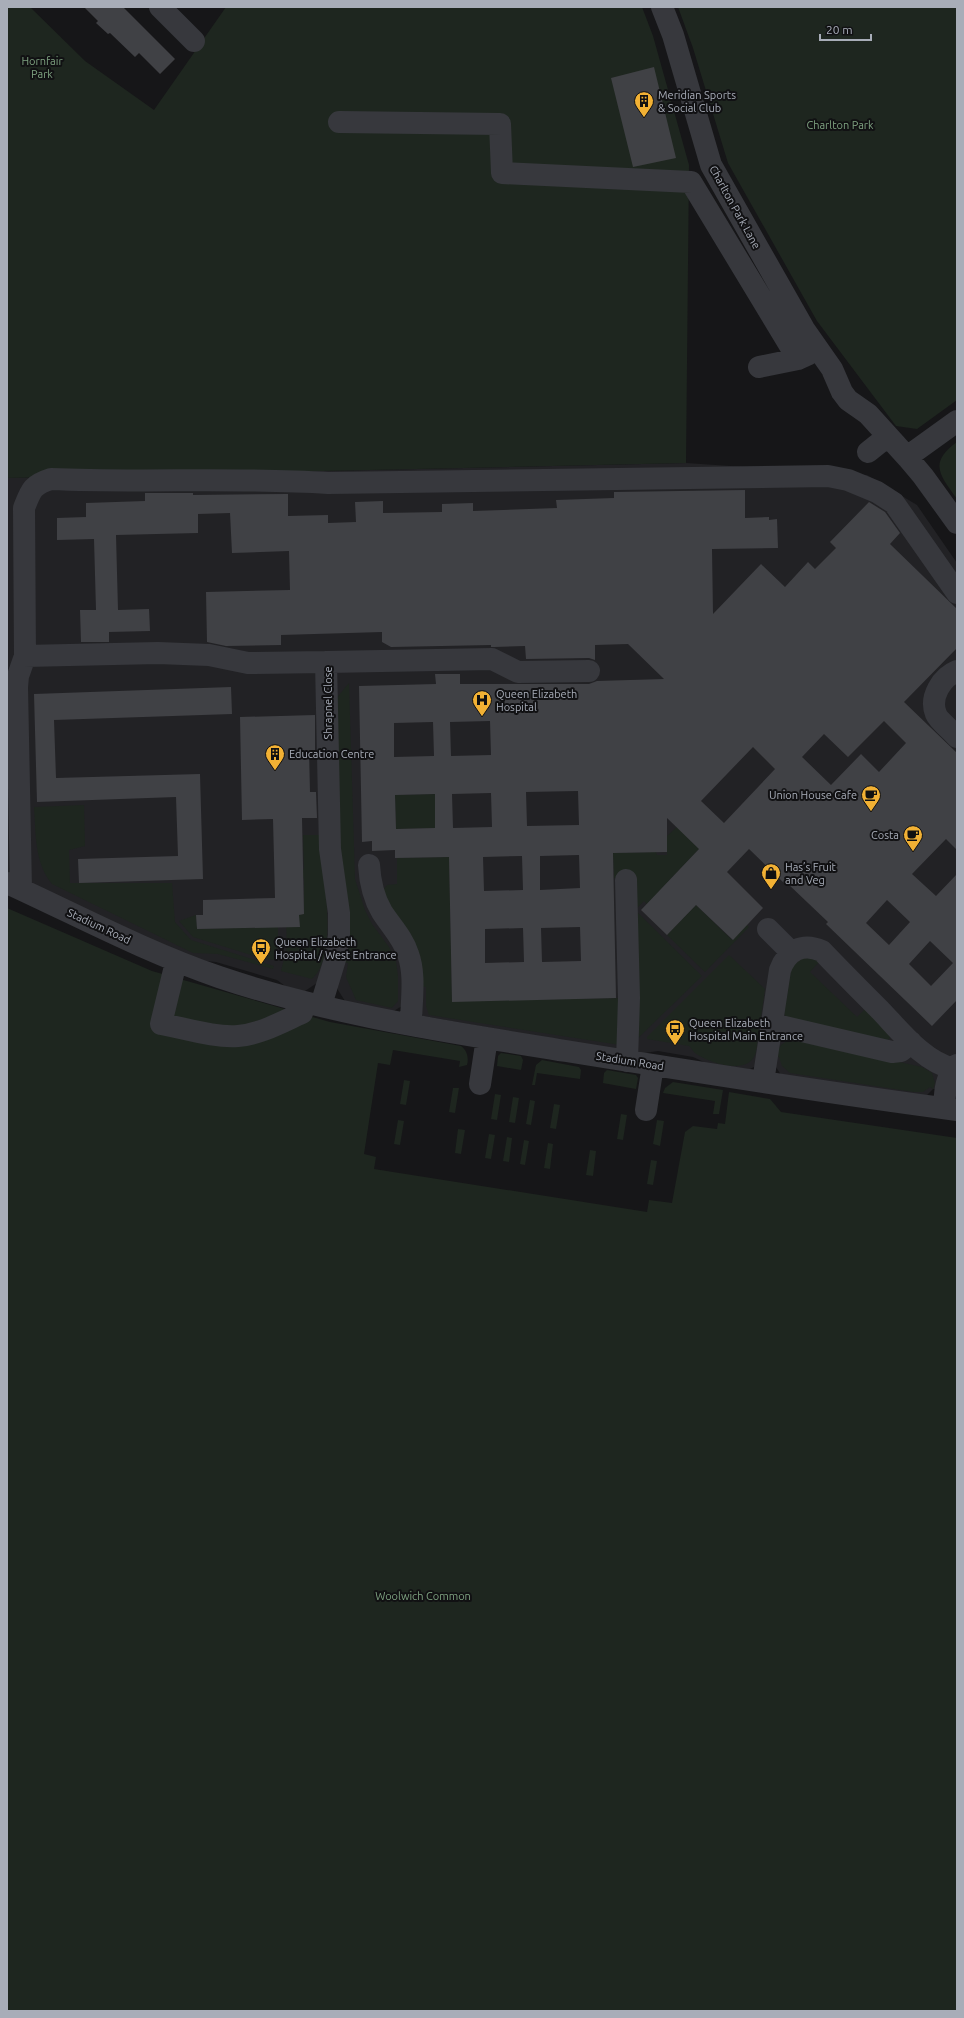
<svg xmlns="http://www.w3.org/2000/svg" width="964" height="2018" viewBox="0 0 964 2018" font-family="Ubuntu,sans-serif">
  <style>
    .built { fill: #222225 }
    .green { fill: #1e261f }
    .building { fill: #404145; fill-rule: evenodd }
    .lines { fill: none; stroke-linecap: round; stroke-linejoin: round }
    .minor { stroke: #37383d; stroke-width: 22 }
    .labels { text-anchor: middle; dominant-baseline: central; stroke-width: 4; stroke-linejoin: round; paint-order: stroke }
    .park-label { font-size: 11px; fill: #7fa381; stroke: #111113 }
    .poi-label { font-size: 11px; fill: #a8adb8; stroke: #111113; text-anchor: start }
    .street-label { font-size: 11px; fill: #a8adb8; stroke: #111113 }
  </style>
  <rect width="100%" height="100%" fill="#161618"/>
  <!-- built -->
  <path class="built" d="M686 463 867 475 917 505 957 563V1094L933 1089 926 1096 781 1075 776 1067 756 1066 750 1069 717 1068 693 1057 658 1051 638 1054 423 1016 422 1014 402 1006 392 1012 345 1001 338 990 336 984 317 983 305 991H292L277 980 216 962 193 960 7 872V478Z"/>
  <!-- green -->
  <path class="green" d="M7 7H30L85 61 154 110 226 7H642L653 36 689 165 686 463 7 478Z
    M678 7H957V400L917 429 896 426 817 321 728 163 693 48Z
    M957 442V499C940 475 928 463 957 442Z
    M349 683 355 879 365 910 372 924 389 947 396 961 398 976V1001L392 1008 356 1000 346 977 348 963 342 962 335 700Z
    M437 794 438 806H435V817L438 828 396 829 395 795Z
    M84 805 85 846 69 850 70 883H172L175 922 191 940 274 966 273 969 218 954 193 953 52 884C34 862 36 833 34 807Z
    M677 827 699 849 647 904 644 901 635 910 702 976 634 1042 629 877 614 878 613 853 656 852 657 855H667V836Z
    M303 835H319C322 870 340 954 312 979L281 971 287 947 286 922 299 927V915L304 914V880L301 869H304Z
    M449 857 452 1001 625 998 620 1045 429 1015 426 1006V987H420L384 898 383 890 387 885 397 884V858Z
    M696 905 732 940 747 925 749 927 705 972 667 935Z
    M7 908 152 971 330 1022 461 1046C467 1050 469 1058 467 1065L459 1067 460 1061 393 1050 390 1065 378 1063 364 1154 376 1157 374 1169 647 1212 649 1200 672 1203 685 1132 693 1126 717 1129 718 1123 725 1124 729 1092 770 1099 781 1112 957 1138V2011H7Z
    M196 915 197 929 278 927V942L275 960 264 959 193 937 179 921Z
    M729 955 765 989 756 1052C750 1077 709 1063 695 1053 692 1051 692 1048 689 1046L647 1039V1037Z
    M807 956 819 962 810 972 857 1017 866 1008 891 1035 888 1041 787 1018 784 1014 792 965Z
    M790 1040H799L922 1067 932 1073 935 1083 933 1089 930 1087 923 1092H914L790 1073 782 1066 779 1057 774 1056C778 1048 781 1043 790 1040Z
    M501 1053 521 1056 523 1060 521 1070 497 1066 498 1056Z
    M542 1060 579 1067 581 1070 580 1079 537 1073 535 1085H532L536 1065Z
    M607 1070 636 1075 638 1078 636 1089 603 1083 604 1073Z
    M404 1080 410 1081 406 1105 400 1104Z
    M673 1082 723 1090 719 1114H713L715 1101 663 1093 665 1088Z
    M453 1088H459L455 1113 449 1112Z
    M495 1094 501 1095 497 1120 491 1119Z
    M513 1097 519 1098 515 1123 509 1122Z
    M530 1100 535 1101 531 1125 526 1124Z
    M554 1104 560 1105 556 1129 550 1128Z
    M621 1114 627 1115 623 1140 617 1139Z
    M398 1120 404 1121 400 1145 394 1144Z
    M657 1120 664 1121 660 1146 653 1144Z
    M458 1129 465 1130 461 1154 455 1153Z
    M489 1134 495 1135 491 1159 485 1158Z
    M507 1137 512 1138 509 1162 503 1161Z
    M524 1140 529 1141 525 1165 520 1164Z
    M548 1143 553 1144 550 1169 544 1168Z
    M590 1150 596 1151 593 1176 586 1175Z
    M651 1160 657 1161 653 1185 647 1184Z"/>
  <!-- building -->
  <path class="building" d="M84 7H123L175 59 160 74 139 53 135 57 110 33 108 34 96 23 98 21Z
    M654 67 676 158 633 167 611 78Z
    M745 490V518L769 517V520L777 519 778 548 712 549 713 614 761 564 785 587 808 562 815 569 836 548 830 542 869 502 885 512 900 533 890 544 957 609V648L904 702 957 753V850L946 839 912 874 936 896 957 874V1000L932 1026 826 924 828 922 787 883 786 885 749 849 727 872 763 908 733 940 696 905 667 935 641 910 699 849 667 818V852L613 853 616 998 452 1002 449 857 395 858V850L372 851V841L362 842 359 686 436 684 435 674H460V684H589L597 681 664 679 628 644 595 645V660L589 658 526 659 525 646 494 647H491V645L391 647 382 642V632L281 635V645L226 646 207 642 206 592 290 590 289 551 232 553 230 513 198 514V533L116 535 118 610 149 609 150 631 109 632V642H81L80 610H96L94 539 57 540V518L86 517V503L145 501V493H193V495L288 494V516L328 515V523L356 522 355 502 383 501V513L442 512V504L473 503V511L557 508 556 500 614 498V492ZM490 721 491 755 451 756 450 722ZM884 721 906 743 879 772 861 754 831 785 802 757 824 734 848 757ZM433 722 434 756 394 757V723ZM753 747 775 769 724 823 701 801ZM578 791 579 825 527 826 526 792ZM491 793 492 827 453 828 452 794ZM435 794V828L396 829 395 795ZM579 855 580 888 540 890V856ZM522 856 523 890 484 891 483 857ZM887 900 910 922 889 945 866 923ZM580 927 581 961 542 962 541 928ZM523 928 524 962 485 963V929ZM930 941 953 963 931 986 909 964Z
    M231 687 232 714 54 720 56 778 200 774 203 879 79 883 78 859 178 856 176 797 37 802 34 694Z
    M315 715V750H309L310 792H316L317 818H302L304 914 299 915 300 927 197 929 196 915H203V900L275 898 273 819 242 820 240 717Z"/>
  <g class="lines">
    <!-- minor -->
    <path class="minor" d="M160 7 194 41
      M662 7 673 35 711 165 804 329 832 369 842 392 848 400 868 414 907 457 923 476 957 523
      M339 122 500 124 502 173 691 182 798 359
      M759 367 798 359 809 354
      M868 452 888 436
      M907 457 957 421
      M326 662 248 663 209 655 158 653 25 656 24 508C31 490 32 485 51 479 143 483 235 477 328 483L828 476 848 480 877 492 894 503 957 593
      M957 671C942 677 929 697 936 714 938 720 952 731 957 737
      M369 865C370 882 373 897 382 912 391 926 403 938 408 954 416 975 411 1002 411 1025
      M626 880 629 998 627 1061
      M7 883C77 915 146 952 219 977 331 1015 450 1032 566 1051 696 1072 826 1093 957 1110
      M21 889 17 687 18 676 25 656
      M768 929 791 952
      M176 962 161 1024C184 1028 215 1038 238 1036 261 1034 282 1022 302 1013L305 1002
      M321 1005 336 956 339 935V913L330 849 326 662 492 659 518 672 589 671
      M772 1024 892 1052 901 1051 911 1042
      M763 1082 780 970C787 951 802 942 822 951 841 971 860 990 880 1010 901 1032 924 1062 954 1069
      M480 1084 487 1038
      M944 1108C945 1092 945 1078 957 1065
      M646 1110 653 1065"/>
  </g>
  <!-- icons -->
  <defs>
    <g id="building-pin" transform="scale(1)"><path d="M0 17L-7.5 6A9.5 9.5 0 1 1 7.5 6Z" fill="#f2b134" stroke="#111113"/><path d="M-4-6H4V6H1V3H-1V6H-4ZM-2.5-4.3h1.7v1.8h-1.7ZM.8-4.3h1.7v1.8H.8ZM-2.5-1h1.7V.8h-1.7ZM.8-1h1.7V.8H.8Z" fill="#111"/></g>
    <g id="hospital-pin" transform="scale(1)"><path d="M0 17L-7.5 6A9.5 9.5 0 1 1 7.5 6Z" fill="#f2b134" stroke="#111113"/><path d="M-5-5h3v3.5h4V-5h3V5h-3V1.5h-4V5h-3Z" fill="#111"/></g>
    <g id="cafe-pin" transform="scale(1)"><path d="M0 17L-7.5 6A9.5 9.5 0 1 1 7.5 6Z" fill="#f2b134" stroke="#111113"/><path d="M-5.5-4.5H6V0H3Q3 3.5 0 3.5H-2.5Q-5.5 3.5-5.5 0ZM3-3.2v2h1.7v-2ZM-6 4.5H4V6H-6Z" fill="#111"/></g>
    <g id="shop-pin" transform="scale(1)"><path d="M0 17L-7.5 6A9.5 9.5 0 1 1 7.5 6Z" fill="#f2b134" stroke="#111113"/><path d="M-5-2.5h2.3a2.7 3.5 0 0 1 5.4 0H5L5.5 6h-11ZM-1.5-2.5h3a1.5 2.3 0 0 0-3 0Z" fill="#111"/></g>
    <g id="bus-pin" transform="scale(1)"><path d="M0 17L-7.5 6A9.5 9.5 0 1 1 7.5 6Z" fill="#f2b134" stroke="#111113"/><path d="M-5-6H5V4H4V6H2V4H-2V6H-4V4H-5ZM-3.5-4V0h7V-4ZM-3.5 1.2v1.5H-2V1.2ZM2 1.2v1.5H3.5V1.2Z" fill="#111"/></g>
  </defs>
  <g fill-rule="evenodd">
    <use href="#building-pin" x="644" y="101"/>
    <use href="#hospital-pin" x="482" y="700"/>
    <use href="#building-pin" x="275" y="754"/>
    <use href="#cafe-pin" x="871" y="795"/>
    <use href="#cafe-pin" x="913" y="835"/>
    <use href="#shop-pin" x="771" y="873"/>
    <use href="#bus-pin" x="261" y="948"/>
    <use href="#bus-pin" x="675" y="1029"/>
  </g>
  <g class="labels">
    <!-- park labels -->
    <g class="park-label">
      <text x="42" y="61">Hornfair<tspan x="42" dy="13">Park</tspan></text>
      <text x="840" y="125">Charlton Park</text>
      <text x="423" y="1596">Woolwich Common</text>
    </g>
    <!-- poi labels -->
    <g class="poi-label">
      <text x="658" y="95">Meridian Sports<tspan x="658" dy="13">&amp; Social Club</tspan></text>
      <text x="496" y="694">Queen Elizabeth<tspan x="496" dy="13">Hospital</tspan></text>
      <text x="289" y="754">Education Centre</text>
      <text x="857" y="795" text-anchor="end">Union House Cafe</text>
      <text x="899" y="835" text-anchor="end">Costa</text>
      <text x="785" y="867">Has’s Fruit<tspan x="785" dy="13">and Veg</tspan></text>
      <text x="275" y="942">Queen Elizabeth<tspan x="275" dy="13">Hospital / West Entrance</tspan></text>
      <text x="689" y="1023">Queen Elizabeth<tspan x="689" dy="13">Hospital Main Entrance</tspan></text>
    </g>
    <!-- street labels -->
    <g class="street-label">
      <text transform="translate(735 207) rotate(61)">Charlton Park Lane</text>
      <text transform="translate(328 703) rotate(-90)">Shrapnel Close</text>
      <text transform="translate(99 926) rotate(25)">Stadium Road</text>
      <text transform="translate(630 1061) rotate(9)">Stadium Road</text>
    </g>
  </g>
  <!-- border -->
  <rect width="964" height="2018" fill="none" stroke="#a8adb8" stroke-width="16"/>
  <!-- scale -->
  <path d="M820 34v6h51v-6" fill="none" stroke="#a8adb8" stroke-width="2"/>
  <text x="826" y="34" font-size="12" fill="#a8adb8" stroke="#111113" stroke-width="3" paint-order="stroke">20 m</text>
</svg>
